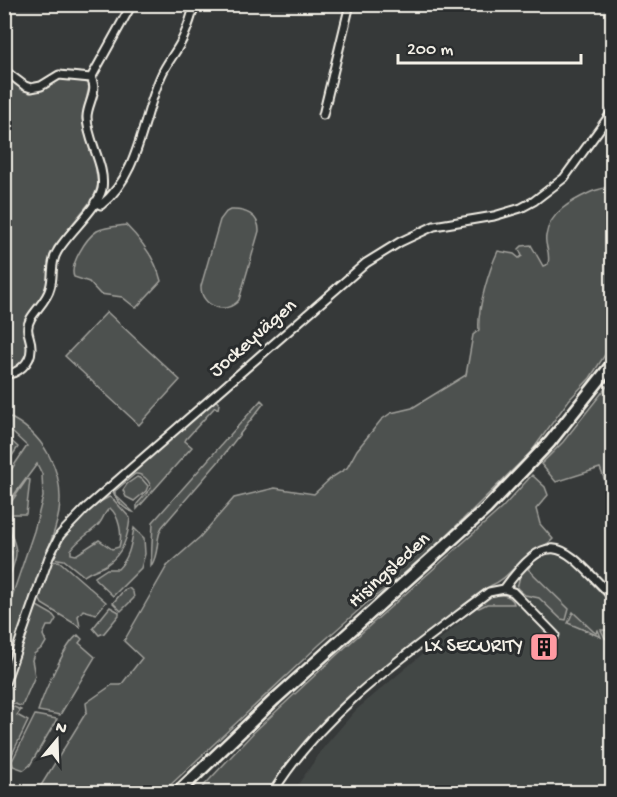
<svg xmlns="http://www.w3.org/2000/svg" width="617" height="797" viewBox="0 0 617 797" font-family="'Gochi Hand',sans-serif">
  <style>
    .built { fill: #434645 }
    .green { fill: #4e514f; stroke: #a1a19c; stroke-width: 1.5; fill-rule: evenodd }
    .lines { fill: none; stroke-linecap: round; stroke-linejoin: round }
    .minor-casing { stroke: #f4f1e8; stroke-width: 11 }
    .trunk-casing { stroke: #f4f1e8; stroke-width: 15 }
    .minor { stroke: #2a2d2e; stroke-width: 7 }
    .trunk { stroke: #2a2d2e; stroke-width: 10 }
    .labels { text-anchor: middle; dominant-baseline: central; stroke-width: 6; stroke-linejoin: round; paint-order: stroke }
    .street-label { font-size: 20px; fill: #f4f1e8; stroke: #2a2d2e }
    .poi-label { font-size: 20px; fill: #f4f1e8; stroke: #2a2d2e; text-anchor: end }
  </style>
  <rect width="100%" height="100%" fill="#363939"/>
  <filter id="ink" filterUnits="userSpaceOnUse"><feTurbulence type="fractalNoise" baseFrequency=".0167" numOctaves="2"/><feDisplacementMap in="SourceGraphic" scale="12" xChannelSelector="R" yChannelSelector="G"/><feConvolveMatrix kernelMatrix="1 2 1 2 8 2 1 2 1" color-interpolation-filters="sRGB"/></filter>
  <g filter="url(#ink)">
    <!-- built -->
    <path class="built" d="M563 546 612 592V792H293L324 747 356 710 482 604 498 597 520 581 527 567Z"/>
    <!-- green -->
    <path class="green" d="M4 73C34 98 29 93 60 77L88 83 89 87 82 119 95 163 98 185 94 197 54 247 46 294 35 305 25 321 27 356 15 370 4 366Z
      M612 184V344L590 378 569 400 531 452 440 542 438 546 412 569 368 602 319 645 163 792H37L87 711 86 703 112 685H121L142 658 124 641 167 566 200 537 234 498 275 488 314 494 331 478 347 468 357 450 381 420 391 413 412 408 466 375 473 335 479 330C477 309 489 270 498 251L514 254 519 258 522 256 519 249 522 246 531 245 543 266 548 264C551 251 544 246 546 236 549 213 571 201 591 192 598 189 605 189 612 184Z
      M230 210C245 209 259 215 259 231L239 300C226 316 200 306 201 286L220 220 226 212Z
      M126 225C141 240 156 260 161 281L136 308 122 297 100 294 89 282 74 277C69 265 86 238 97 231 104 227 118 226 126 225Z
      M107 312 180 380 139 425 65 356Z
      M612 380V493L609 491 600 468 556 482 541 464 563 442Z
      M215 399 219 404 218 409 215 407 186 439 185 441 192 447 137 509V504L151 488C150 481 142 473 135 474L115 491V495L133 512C124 510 114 498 113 490Z
      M261 400 264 403 219 461 162 527C155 539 160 553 151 566L153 522Z
      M5 415C43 432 65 471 59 512 55 535 45 557 37 578 26 610 15 642 5 674V617L34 531 43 497 42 474 37 464 5 507V479L27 446 12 432 5 428Z
      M5 435 18 447 5 466Z
      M532 475 545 487 548 495 536 509 540 524 553 539C547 546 536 549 528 555 514 566 506 580 490 586 409 647 323 705 269 792H198L254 732 340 652 502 508Z
      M137 477 142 479 148 486 146 491 134 501 126 497 123 490 127 484Z
      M27 479 30 480 26 514H12C5 529 15 538 16 552 17 560 7 581 5 590V564L9 561 12 552 8 548 5 552V511Z
      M109 497 112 498 130 518C128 537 123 554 106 565 99 569 91 571 84 576L64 560 52 558C64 534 85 509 109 497ZM110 508C119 516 123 534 119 547L112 549 99 540 76 555 71 554V550C78 539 91 533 99 524 104 518 104 512 110 508Z
      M134 528 144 538 145 554 141 568 113 596 95 579V577L107 569H118C130 557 131 544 134 528Z
      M59 561 106 602 96 614 83 610 78 616 80 627 42 604 39 598 50 562Z
      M533 562 528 569 569 609 566 620 561 619 539 598 525 595 517 588 521 572Z
      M592 580 612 600V640L605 638 601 630H607L611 603 591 582Z
      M129 588 133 592 134 598 121 611 113 603 124 590Z
      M492 595C501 594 512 595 514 604H487L479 608 475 607Z
      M37 606 53 615 56 619 52 626H47L43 635 46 642 43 647 34 654 32 660 35 676 22 706H20L7 701 5 695 34 608Z
      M110 607 119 612V615L104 633 99 635 93 628Z
      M573 612 593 631 596 633 598 630 601 637 568 623Z
      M78 635 82 639 79 643 95 657 60 715 38 711C43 695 65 643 78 635Z
      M5 703 21 710 17 715 28 721 5 769Z
      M35 715 57 719 30 765 24 770 13 766 12 761Z"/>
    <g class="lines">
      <!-- minor casing -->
      <g class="minor-casing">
        <path id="minor" d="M4 70 25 86 31 88 41 86 59 75 91 78C99 91 87 104 87 117 87 141 106 165 102 189 98 208 67 234 57 252 50 263 54 276 50 288 47 300 37 308 31 318 23 332 32 336 31 349 31 363 17 375 4 374
          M91 78 132 4
          M323 115 350 4
          M95 202 101 205C140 174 142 118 161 76 166 64 174 55 180 44 187 32 191 17 195 4
          M504 589C553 521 565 550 612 596
          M4 686 49 557 60 535 86 508 366 263 400 242 434 226 494 216 521 208 534 201 564 178 612 112
          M273 792C325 708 411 651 489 592L504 589 513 592 555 635"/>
      </g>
      <!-- trunk casing -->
      <g class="trunk-casing">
        <path id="trunk" d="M178 792 275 699 486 509 550 442 612 364"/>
      </g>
      <!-- minor -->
      <use href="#minor" class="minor"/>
      <!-- trunk -->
      <use href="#trunk" class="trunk"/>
    </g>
  </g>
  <!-- icons -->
  <defs>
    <g id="building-square" transform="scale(1.5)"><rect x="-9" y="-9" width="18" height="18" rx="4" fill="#ff9aa2" stroke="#2a2d2e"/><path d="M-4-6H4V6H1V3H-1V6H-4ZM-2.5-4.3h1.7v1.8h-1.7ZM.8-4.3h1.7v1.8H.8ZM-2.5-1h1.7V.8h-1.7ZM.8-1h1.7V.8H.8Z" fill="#111"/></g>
  </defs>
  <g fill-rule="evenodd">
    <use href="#building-square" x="544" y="647"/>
  </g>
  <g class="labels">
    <!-- street labels -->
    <g class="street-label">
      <text transform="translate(254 339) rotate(-41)">Jockeyvägen</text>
      <text transform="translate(390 571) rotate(-42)">Hisingsleden</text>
    </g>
    <!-- poi labels -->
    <g class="poi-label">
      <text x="523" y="647">LX SECURITY</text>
    </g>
  </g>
  <!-- margin -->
  <rect width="617" height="797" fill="none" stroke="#2a2d2e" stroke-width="24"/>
  <rect x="12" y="12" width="593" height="773" fill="none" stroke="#f4f1e8" stroke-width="2" filter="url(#ink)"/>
  <!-- north arrow -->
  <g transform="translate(57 740) rotate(19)" stroke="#2a2d2e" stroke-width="4.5" paint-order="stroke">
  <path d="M0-4.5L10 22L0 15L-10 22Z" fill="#f4f1e8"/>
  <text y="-9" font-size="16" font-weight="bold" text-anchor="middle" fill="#f4f1e8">N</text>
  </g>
  <!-- scale -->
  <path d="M398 54v9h183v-9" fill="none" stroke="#f4f1e8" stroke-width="3"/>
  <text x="407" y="54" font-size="18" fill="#f4f1e8" stroke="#2a2d2e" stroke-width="4.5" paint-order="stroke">200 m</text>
</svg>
